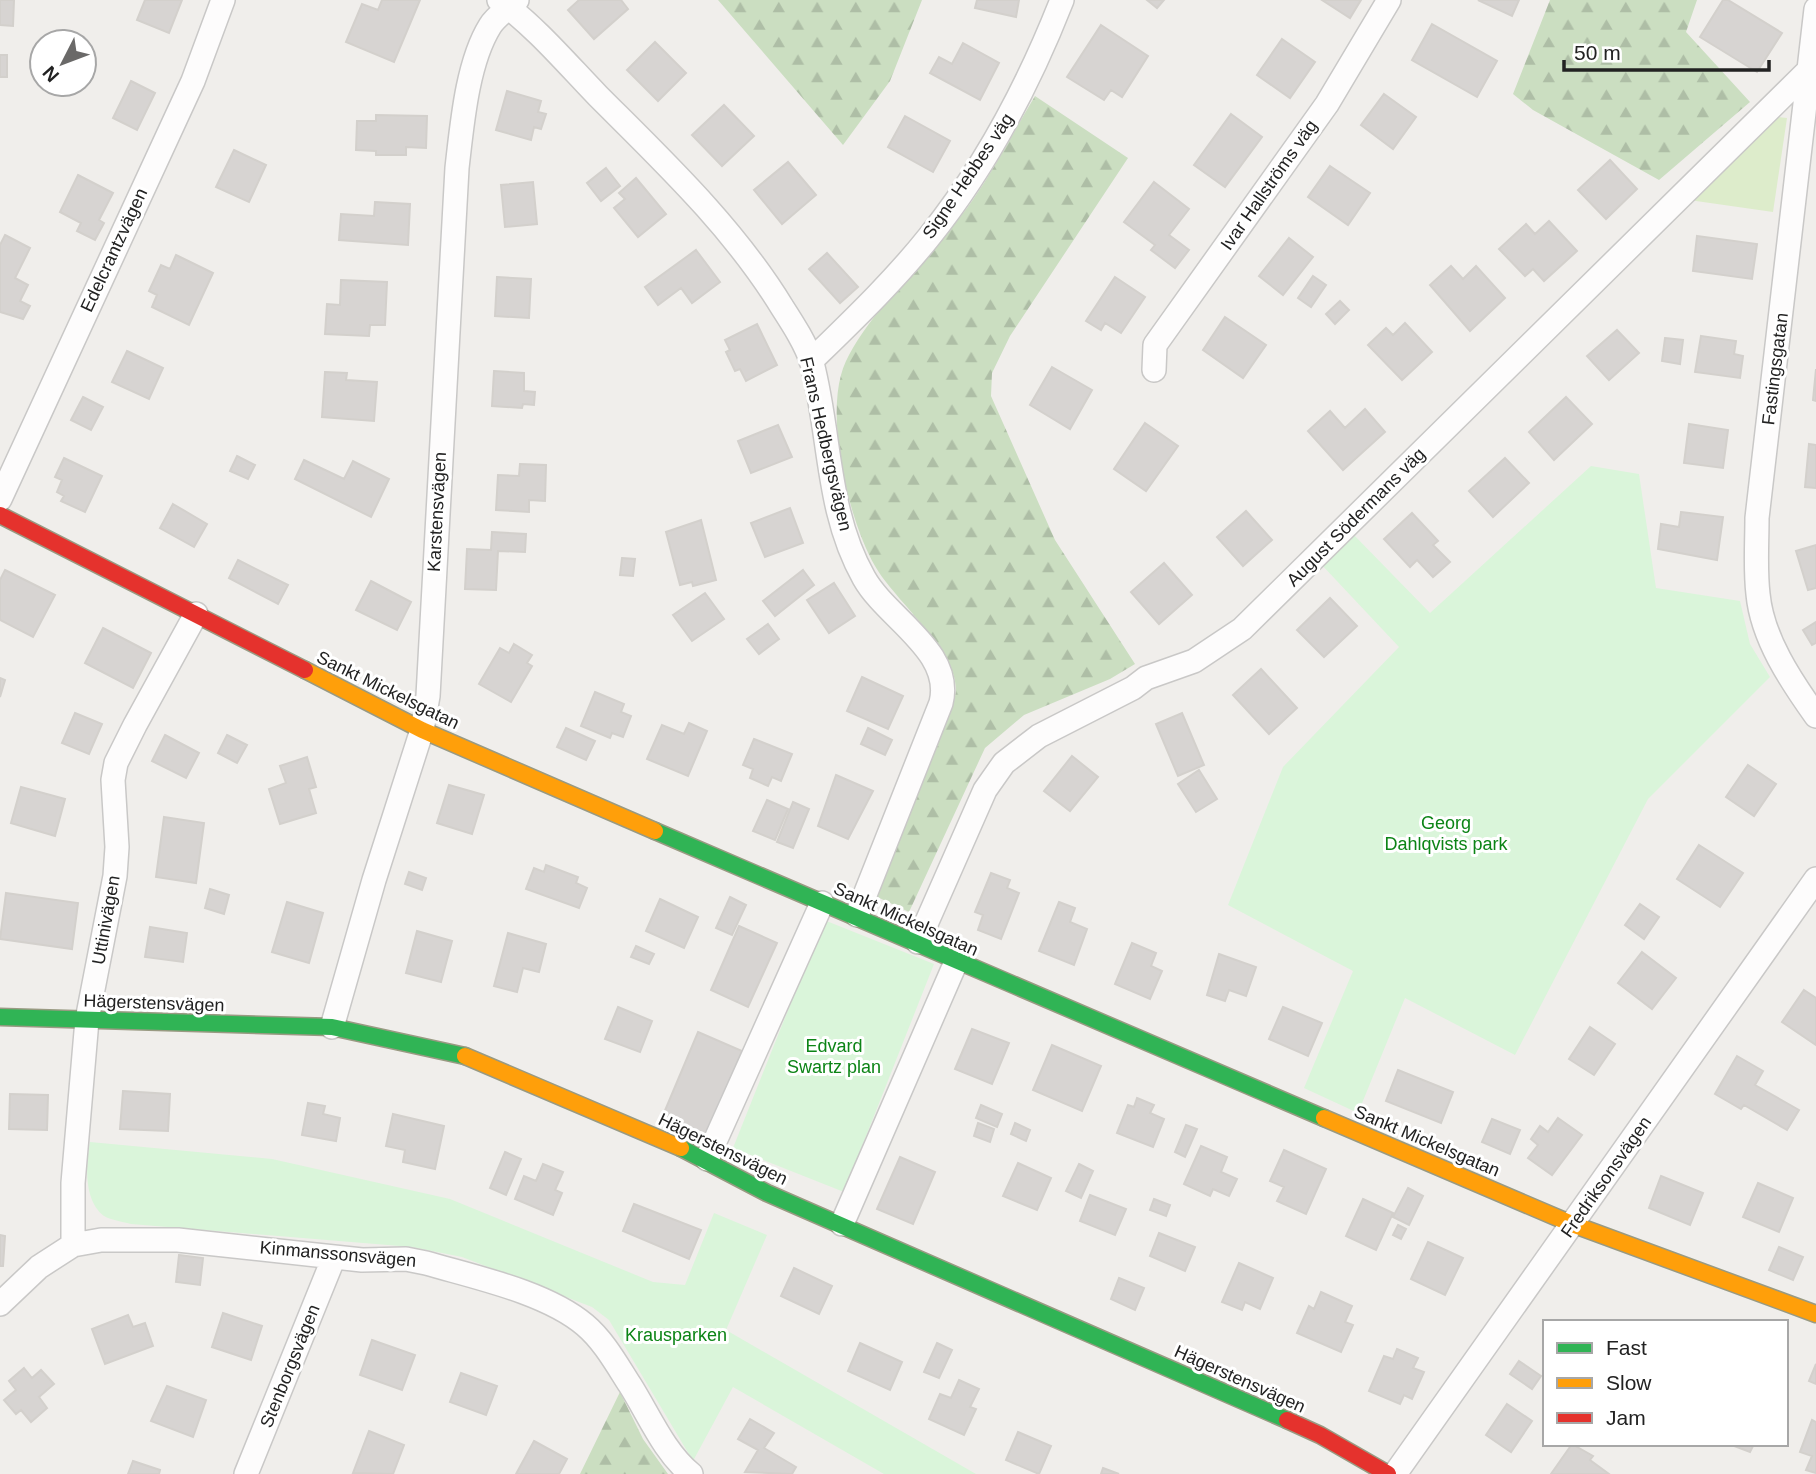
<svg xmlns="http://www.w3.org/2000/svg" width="1816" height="1474" viewBox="0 0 1816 1474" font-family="Arial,sans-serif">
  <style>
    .grass { fill: #ddeccb }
    .forest { fill: url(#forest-firs) }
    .park { fill: #daf5da }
    .building { fill: #d7d4d2; stroke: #d3d0cc; stroke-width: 2 }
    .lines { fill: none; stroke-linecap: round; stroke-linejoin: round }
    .street-casing { stroke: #c9c8c7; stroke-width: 26 }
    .fast-casing { stroke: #999a82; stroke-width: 19 }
    .slow-casing { stroke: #999a82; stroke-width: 19 }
    .jam-casing { stroke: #999a82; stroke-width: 19 }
    .street { stroke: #fdfcfc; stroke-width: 23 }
    .fast { stroke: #30b455; stroke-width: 16 }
    .slow { stroke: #ff9f0a; stroke-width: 16 }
    .jam { stroke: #e5322d; stroke-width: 16 }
    .labels { text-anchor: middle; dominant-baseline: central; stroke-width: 6; stroke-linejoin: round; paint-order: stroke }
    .street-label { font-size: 18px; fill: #222; stroke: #fff }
    .park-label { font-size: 18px; fill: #0c8416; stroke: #fff }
  </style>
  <defs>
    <pattern id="forest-firs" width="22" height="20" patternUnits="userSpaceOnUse" patternTransform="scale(1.75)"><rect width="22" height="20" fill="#cbdec1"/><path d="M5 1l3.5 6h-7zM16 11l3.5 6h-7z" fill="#aebea6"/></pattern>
  </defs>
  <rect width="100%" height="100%" fill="#f0eeeb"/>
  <!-- grass -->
  <path class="grass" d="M1771 116 1787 118 1773 212 1689 200Z"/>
  <!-- forest -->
  <path class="forest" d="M718 0H922L890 81 843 145Z
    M1550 0H1697L1686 32 1750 102 1659 180 1533 110 1513 94Z
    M1035 96 1128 158 1010 336 992 373 991 396 1055 540 1135 664 1110 679 1024 715 985 748 909 912 873 895 951 710C953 703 956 695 956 689 956 649 895 601 875 566 849 521 827 426 841 375 855 323 938 250 972 201 995 168 1014 131 1035 96Z
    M620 1392 643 1439 668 1474H580Z"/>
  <!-- park -->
  <path class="park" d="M1591 466 1639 474 1656 588 1740 601 1750 644 1770 677 1648 799 1515 1055 1405 998 1358 1113 1304 1088 1353 971 1228 905 1283 767 1399 647 1320 563 1352 533 1430 613Z
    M824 920 934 964 844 1192 733 1148Z
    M90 1142 272 1159 450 1199 653 1282 685 1285 714 1213 767 1235 726 1330 976 1474H884L733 1387 693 1461 609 1320 592 1307 462 1257 412 1247 131 1224C124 1222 111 1220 104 1216 83 1200 86 1163 90 1142Z"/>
  <!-- building -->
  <path class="building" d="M0 0H14L13 26 0 25Z
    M145 0H182L169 33 137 20Z
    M382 0H420L394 62 346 42 362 4 378 10Z
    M579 0H621L628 9 594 39 568 10Z
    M977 0H1019L1016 17 975 8Z
    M1147 0H1164L1157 8Z
    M1322 0H1361L1350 18Z
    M1478 0H1519L1512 16Z
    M1723 0H1728L1782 33 1757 72 1700 37Z
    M1432 24 1497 61 1477 97 1412 60Z
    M1101 25 1148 56 1122 97 1111 90 1104 100 1067 77Z
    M1282 39 1315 62 1290 98 1257 75Z
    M655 42 686 73 658 101 627 70Z
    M963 43 999 63 980 100 930 73 939 57 952 64Z
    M0 55H7V77H0Z
    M131 81 155 93 137 130 113 118Z
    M507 91 541 101 538 112 546 114 541 129 534 127 531 140 496 130Z
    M1384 94 1416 117 1393 149 1361 125Z
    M724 105 754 136 722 166 692 135Z
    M1231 114 1262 137 1225 187 1194 165Z
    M376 115 427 116 426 148 406 147V155H376V151L356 150 357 121H376Z
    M905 116 950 141 933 172 888 147Z
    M234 150 266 165 249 202 216 187Z
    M1610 160 1637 189 1606 219 1578 190Z
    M788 162 816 195 782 224 754 190Z
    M1330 166 1370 193 1348 225 1308 197Z
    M606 168 620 186 601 201 587 183Z
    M78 175 113 193 99 220 104 223 95 240 77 231 81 223 60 212Z
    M636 178 666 214 638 237 614 208 625 199 619 193Z
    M533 182 537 224 505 227 501 185Z
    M1154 182 1189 209 1169 235 1189 250 1175 268 1151 250 1155 245 1124 222Z
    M375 202 410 204 408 245 339 240 341 214 374 216Z
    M1549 221 1577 251 1544 281 1533 269 1525 276 1499 249 1526 224 1535 234Z
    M5 235 30 248 15 278 28 285 20 301 30 306 23 319 0 312V245Z
    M1697 236 1757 244 1752 279 1693 271Z
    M1289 238 1313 257 1283 295 1259 276Z
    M696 250 720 282 692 303 681 288 658 305 645 287Z
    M827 253 858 287 840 303 809 269Z
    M176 255 213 273 189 325 152 307 157 295 149 291 161 265 170 269Z
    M1451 266 1463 279 1476 266 1505 298 1470 331 1430 285Z
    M1313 276 1326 285 1311 307 1298 298Z
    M497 277 531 279 529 318 495 316Z
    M1115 277 1145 297 1121 333 1105 323 1101 330 1086 321Z
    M341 280 387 282 385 325H370L369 336 325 334 327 304 340 305Z
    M1340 301 1349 310 1335 324 1326 314Z
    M1225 317 1266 345 1243 378 1203 350Z
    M1405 323 1432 352 1402 380 1368 345 1386 328 1393 335Z
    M757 324 777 365 746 381 740 369 735 371 726 352 730 350 725 340Z
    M1617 330 1639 353 1609 380 1587 356Z
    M1701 336 1736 341 1734 354 1743 356 1740 378 1695 372Z
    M1665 338 1683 340 1680 364 1662 361Z
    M127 351 163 368 149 399 112 382Z
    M1052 367 1092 390 1070 429 1030 405Z
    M1816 369V401L1813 400Z
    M494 371 524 373V391L535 392 534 405 523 404 522 408 492 406Z
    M325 372 347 373 346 380 377 382 374 421 322 417Z
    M83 397 103 407 91 430 71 420Z
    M1566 397 1592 424 1554 460 1529 432Z
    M1365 409 1385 432 1343 470 1308 431 1330 411 1345 428Z
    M1145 423 1178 446 1146 491 1114 469Z
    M1689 424 1728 430 1723 468 1684 463Z
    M778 425 792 457 751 473 738 441Z
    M1809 444 1816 445V488L1805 487Z
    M237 456 255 465 248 479 230 471Z
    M64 458 102 476 85 512 61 501 64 496 57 492 62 480 55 477Z
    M1505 458 1529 483 1493 517 1469 491Z
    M304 460 344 479 353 461 389 479 371 517 295 479Z
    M520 464 546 465 545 501 529 500V512L496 510 498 475 519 476Z
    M173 504 207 524 194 547 160 528Z
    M790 508 803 543 765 557 751 523Z
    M1246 511 1272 540 1243 566 1217 537Z
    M1681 512 1723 517 1717 560 1658 549 1661 524 1679 527Z
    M1412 513 1438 541 1433 545 1450 562 1433 577 1417 560 1410 567 1384 539Z
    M701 520 716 580 693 586 692 582 680 585 666 532Z
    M492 532 526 534 525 552 498 551 496 590 465 589 467 549 491 550Z
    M1816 545V588L1808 590 1796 551Z
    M622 558 635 559 633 576 620 575Z
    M238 560 288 585 278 604 229 578Z
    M1164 563 1192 595 1159 624 1131 592Z
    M5 570 55 595 33 637 0 620V580Z
    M803 570 814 585 775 616 763 601Z
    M371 581 411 602 397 630 356 610Z
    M834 583 855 616 829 633 807 600Z
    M705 593 724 619 692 641 673 615Z
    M1330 598 1357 626 1324 657 1297 630Z
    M1816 622V643L1812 645 1803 630Z
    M768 624 779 639 759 654 747 639Z
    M103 628 151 653 133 688 85 663Z
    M514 644 532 655 527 663 532 666 511 702 479 684 500 648 509 653Z
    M1261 669 1297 708 1269 734 1233 695Z
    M862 677 903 696 888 729 847 711Z
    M0 678 5 680 0 697Z
    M595 692 624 704 621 712 631 716 623 737 612 733 610 738 581 726Z
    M75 713 102 724 89 754 62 743Z
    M1182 713 1204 765 1178 776 1156 724Z
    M689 723 707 731 688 776 647 759 662 725 684 734Z
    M566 728 595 741 586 760 557 747Z
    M868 728 892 740 885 755 861 744Z
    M165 735 199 753 186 778 152 761Z
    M227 735 247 745 237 763 218 753Z
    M754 739 792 754 781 781 772 777 768 786 750 778 753 769 743 765Z
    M1072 756 1098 777 1070 811 1044 791Z
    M307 757 316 787 309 789 316 813 280 824 269 789 286 783 280 766Z
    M1748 765 1776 784 1754 816 1726 797Z
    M1199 770 1217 799 1196 812 1178 784Z
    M836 775 873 791 848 839 818 826Z
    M449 785 484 795 472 834 437 823Z
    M21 787 65 799 55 836 11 823Z
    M767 800 788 809 775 840 753 831Z
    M793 802 809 809 793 848 777 842Z
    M164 817 204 823 196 883 156 877Z
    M1699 845 1743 873 1720 907 1677 879Z
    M546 865 578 877 576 883 587 888 579 908 526 889 534 868 544 872Z
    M409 872 426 878 422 890 405 884Z
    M991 873 1010 880 1007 888 1019 893 1001 939 978 930 983 915 975 912Z
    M210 889 229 895 224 914 205 908Z
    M6 893 78 903 72 949 0 939Z
    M730 897 746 905 732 935 716 928Z
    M660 899 698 917 684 948 646 931Z
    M287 902 323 913 309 963 272 952Z
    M1059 902 1075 908 1070 922 1087 929 1074 965 1039 951Z
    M1640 904 1659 917 1644 939 1625 925Z
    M739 926 777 943 748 1007 711 990Z
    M150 927 187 933 183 962 145 957Z
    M417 931 452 941 441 982 406 973Z
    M508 933 546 944 539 972 523 968 517 992 494 986Z
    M1132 943 1156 953 1151 966 1162 971 1150 999 1115 984Z
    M636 946 654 954 649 964 631 957Z
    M1642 952 1676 978 1652 1009 1618 983Z
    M1219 954 1256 967 1246 996 1229 990 1225 1001 1207 995Z
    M1804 990 1816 998V1045L1782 1022Z
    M618 1007 652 1021 640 1052 605 1039Z
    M1283 1007 1322 1023 1308 1056 1269 1039Z
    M1590 1027 1615 1044 1594 1075 1569 1059Z
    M972 1029 1009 1043 992 1084 955 1069Z
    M698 1032 742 1051 705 1138 661 1120Z
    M1052 1045 1101 1066 1082 1111 1033 1090Z
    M1737 1056 1763 1071 1755 1085 1799 1110 1787 1130 1744 1105 1741 1109 1715 1094Z
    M1398 1070 1453 1092 1441 1123 1386 1101Z
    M123 1091 170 1094 168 1131 120 1129Z
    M10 1094 48 1095 47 1130 9 1129Z
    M1137 1098 1154 1105 1150 1113 1164 1119 1153 1147 1117 1133 1128 1105 1134 1107Z
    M308 1103 325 1106 323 1114 340 1118 336 1141 302 1135Z
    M981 1105 1002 1114 997 1127 976 1118Z
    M393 1114 444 1126 435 1169 403 1162 405 1150 386 1146Z
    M1558 1118 1582 1135 1552 1175 1528 1158 1538 1145 1531 1139 1540 1126 1548 1132Z
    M1492 1119 1520 1130 1510 1154 1482 1142Z
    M978 1123 994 1129 990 1142 974 1136Z
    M1015 1123 1030 1130 1026 1141 1011 1134Z
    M1186 1125 1197 1129 1185 1157 1175 1152Z
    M1201 1146 1227 1157 1221 1172 1237 1179 1229 1196 1213 1189 1210 1196 1184 1184Z
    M1284 1150 1326 1169 1306 1214 1277 1201 1284 1187 1270 1181Z
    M505 1152 521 1159 506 1195 490 1188Z
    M900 1157 935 1172 913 1224 877 1209Z
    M1018 1163 1051 1178 1037 1210 1003 1196Z
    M543 1164 563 1172 555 1190 562 1193 553 1215 515 1199 524 1176 536 1181Z
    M1079 1164 1093 1171 1081 1198 1066 1191Z
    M1661 1176 1703 1193 1690 1225 1649 1208Z
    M1758 1183 1793 1198 1779 1232 1743 1217Z
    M1408 1188 1423 1196 1409 1225 1393 1217Z
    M1090 1195 1126 1209 1115 1235 1080 1221Z
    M1154 1199 1170 1205 1166 1216 1150 1210Z
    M1363 1199 1393 1213 1376 1250 1346 1236Z
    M634 1204 701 1230 689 1259 623 1231Z
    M1398 1225 1406 1229 1401 1239 1393 1235Z
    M1159 1233 1195 1247 1185 1271 1150 1256Z
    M0 1235 5 1236 3 1266H0Z
    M1428 1242 1463 1258 1445 1295 1411 1279Z
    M1779 1247 1803 1257 1793 1280 1769 1270Z
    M179 1255 203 1258 200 1285 176 1282Z
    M1239 1263 1273 1278 1260 1309 1245 1302 1242 1310 1222 1302Z
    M794 1268 832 1286 819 1314 781 1296Z
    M1119 1278 1144 1288 1135 1310 1111 1299Z
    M1321 1292 1352 1306 1345 1322 1353 1325 1341 1352 1297 1333 1309 1306 1314 1309Z
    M223 1313 262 1326 251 1360 212 1347Z
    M128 1315 133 1327 145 1323 153 1346 105 1364 92 1329Z
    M372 1340 415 1355 402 1390 360 1375Z
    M860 1343 902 1362 890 1390 848 1371Z
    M937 1343 952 1350 939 1378 924 1372Z
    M1397 1349 1418 1358 1413 1368 1424 1372 1412 1399 1404 1395 1400 1404 1369 1391 1384 1356 1393 1359Z
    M1519 1361 1541 1376 1532 1389 1510 1374Z
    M1816 1364V1384L1809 1381Z
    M24 1368 32 1378 41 1370 54 1384 39 1397 47 1408 31 1422 21 1410 16 1414 4 1400 16 1390 9 1381Z
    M461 1373 497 1386 486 1415 450 1402Z
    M959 1380 979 1389 970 1407 976 1409 964 1435 929 1419 940 1394 951 1398Z
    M167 1386 206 1400 193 1437 151 1421Z
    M1507 1404 1532 1421 1511 1452 1486 1435Z
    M750 1419 774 1433 764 1448 796 1467 792 1474 745 1472 758 1450 738 1439Z
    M1812 1420 1816 1422V1473L1806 1470 1812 1456 1800 1452Z
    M369 1431 404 1445 393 1474 353 1473Z
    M1018 1432 1051 1446 1039 1474 1006 1460Z
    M534 1441 567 1459 559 1474H516Z
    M1572 1444 1593 1456 1590 1460 1609 1474H1551Z
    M1729 1444H1754L1750 1452Z
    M133 1461 160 1470 159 1474H128Z
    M1103 1468 1119 1474H1101Z"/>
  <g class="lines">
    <!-- street casing -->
    <g class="street-casing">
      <path id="street" d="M499 0C536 27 567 64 598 96 664 162 733 227 782 307 793 324 806 344 812 363 831 436 826 511 864 578 887 619 954 651 941 703L857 915
        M1816 9 1757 518C1757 543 1755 569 1758 594 1762 638 1791 681 1816 716
        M811 361C852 321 894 281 929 237 986 166 1029 84 1062 0
        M1154 370 1155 345 1327 104 1389 0
        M0 499 193 81 223 0
        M918 942 985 790 1004 763 1039 736 1133 688 1146 678 1194 661 1242 629 1808 71
        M332 1027 374 880 422 730 428 696 457 168C462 125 467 63 490 26 496 16 508 9 517 0
        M707 1159 822 903
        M842 1224 956 962
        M73 1245V1183L87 1020 115 876 117 847 113 780 116 763 135 725 196 614
        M0 1304 39 1267 73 1245 101 1240H178L362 1260 406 1259 426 1263C474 1277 546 1292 585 1325 604 1341 617 1365 630 1385 649 1415 664 1452 691 1474
        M246 1474 334 1257
        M1395 1474 1816 879"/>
    </g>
    <!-- fast casing -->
    <g class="fast-casing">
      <path id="fast" d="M655 831 1324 1118
        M0 1017 332 1027 465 1056
        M681 1148 767 1193 1287 1420"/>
    </g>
    <!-- slow casing -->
    <g class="slow-casing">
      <path id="slow" d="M305 670 422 730 655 831
        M465 1056 681 1148
        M1324 1118 1572 1224 1816 1314"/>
    </g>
    <!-- jam casing -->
    <g class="jam-casing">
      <path id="jam" d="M0 515 305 670
        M1287 1420 1320 1435 1388 1474"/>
    </g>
    <!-- street -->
    <use href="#street" class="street"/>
    <!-- fast -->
    <use href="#fast" class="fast"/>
    <!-- slow -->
    <use href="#slow" class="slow"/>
    <!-- jam -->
    <use href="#jam" class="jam"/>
  </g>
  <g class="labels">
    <!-- street labels -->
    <g class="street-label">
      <text transform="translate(968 176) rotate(-56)">Signe Hebbes väg</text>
      <text transform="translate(1269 185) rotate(-55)">Ivar Hallströms väg</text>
      <text transform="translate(114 250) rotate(-65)">Edelcrantzvägen</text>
      <text transform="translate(1775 369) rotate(-83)">Fastingsgatan</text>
      <text transform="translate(826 444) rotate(77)">Frans Hedbergsvägen</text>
      <text transform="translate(437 512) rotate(-87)">Karstensvägen</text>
      <text transform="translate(1356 517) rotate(-45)">August Södermans väg</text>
      <text transform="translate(388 690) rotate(26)">Sankt Mickelsgatan</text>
      <text transform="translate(906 919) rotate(24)">Sankt Mickelsgatan</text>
      <text transform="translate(106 920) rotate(-80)">Uttinivägen</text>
      <text transform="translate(154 1003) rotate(2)">Hägerstensvägen</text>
      <text transform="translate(1427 1141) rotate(23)">Sankt Mickelsgatan</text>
      <text transform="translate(723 1149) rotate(26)">Hägerstensvägen</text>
      <text transform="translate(1606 1177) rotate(-55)">Fredriksonsvägen</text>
      <text transform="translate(338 1254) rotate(5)">Kinmanssonsvägen</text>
      <text transform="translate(290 1366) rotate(-68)">Stenborgsvägen</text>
      <text transform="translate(1240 1379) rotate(24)">Hägerstensvägen</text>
    </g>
    <!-- park labels -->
    <g class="park-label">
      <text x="1446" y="823">Georg<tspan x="1446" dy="21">Dahlqvists park</tspan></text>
      <text x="834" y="1046">Edvard<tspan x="834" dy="21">Swartz plan</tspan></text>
      <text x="676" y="1335">Krausparken</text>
    </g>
  </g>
  <!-- legend -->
  <rect x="1543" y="1320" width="245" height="126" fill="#ffffff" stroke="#a7a7a7" stroke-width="2"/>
  <rect x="1557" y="1343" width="35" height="10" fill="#30b455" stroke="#a7a7a7" stroke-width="2"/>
  <text x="1606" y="1355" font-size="21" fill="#222222">Fast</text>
  <rect x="1557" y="1378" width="35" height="10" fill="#ff9f0a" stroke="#a7a7a7" stroke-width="2"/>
  <text x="1606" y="1390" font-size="21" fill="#222222">Slow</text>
  <rect x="1557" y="1413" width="35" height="10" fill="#e5322d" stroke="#a7a7a7" stroke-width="2"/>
  <text x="1606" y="1425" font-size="21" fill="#222222">Jam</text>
  <!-- north arrow -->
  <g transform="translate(63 63) rotate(228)"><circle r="33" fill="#ffffff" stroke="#a7a7a7" stroke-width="2"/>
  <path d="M0-5L12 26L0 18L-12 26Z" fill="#6a6968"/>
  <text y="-10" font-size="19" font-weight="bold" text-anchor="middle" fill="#222222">N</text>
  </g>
  <!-- scale -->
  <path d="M1564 60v10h205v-10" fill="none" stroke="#222222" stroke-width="3.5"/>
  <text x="1574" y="60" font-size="21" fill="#222222" stroke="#ffffff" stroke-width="5" paint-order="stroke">50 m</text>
</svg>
